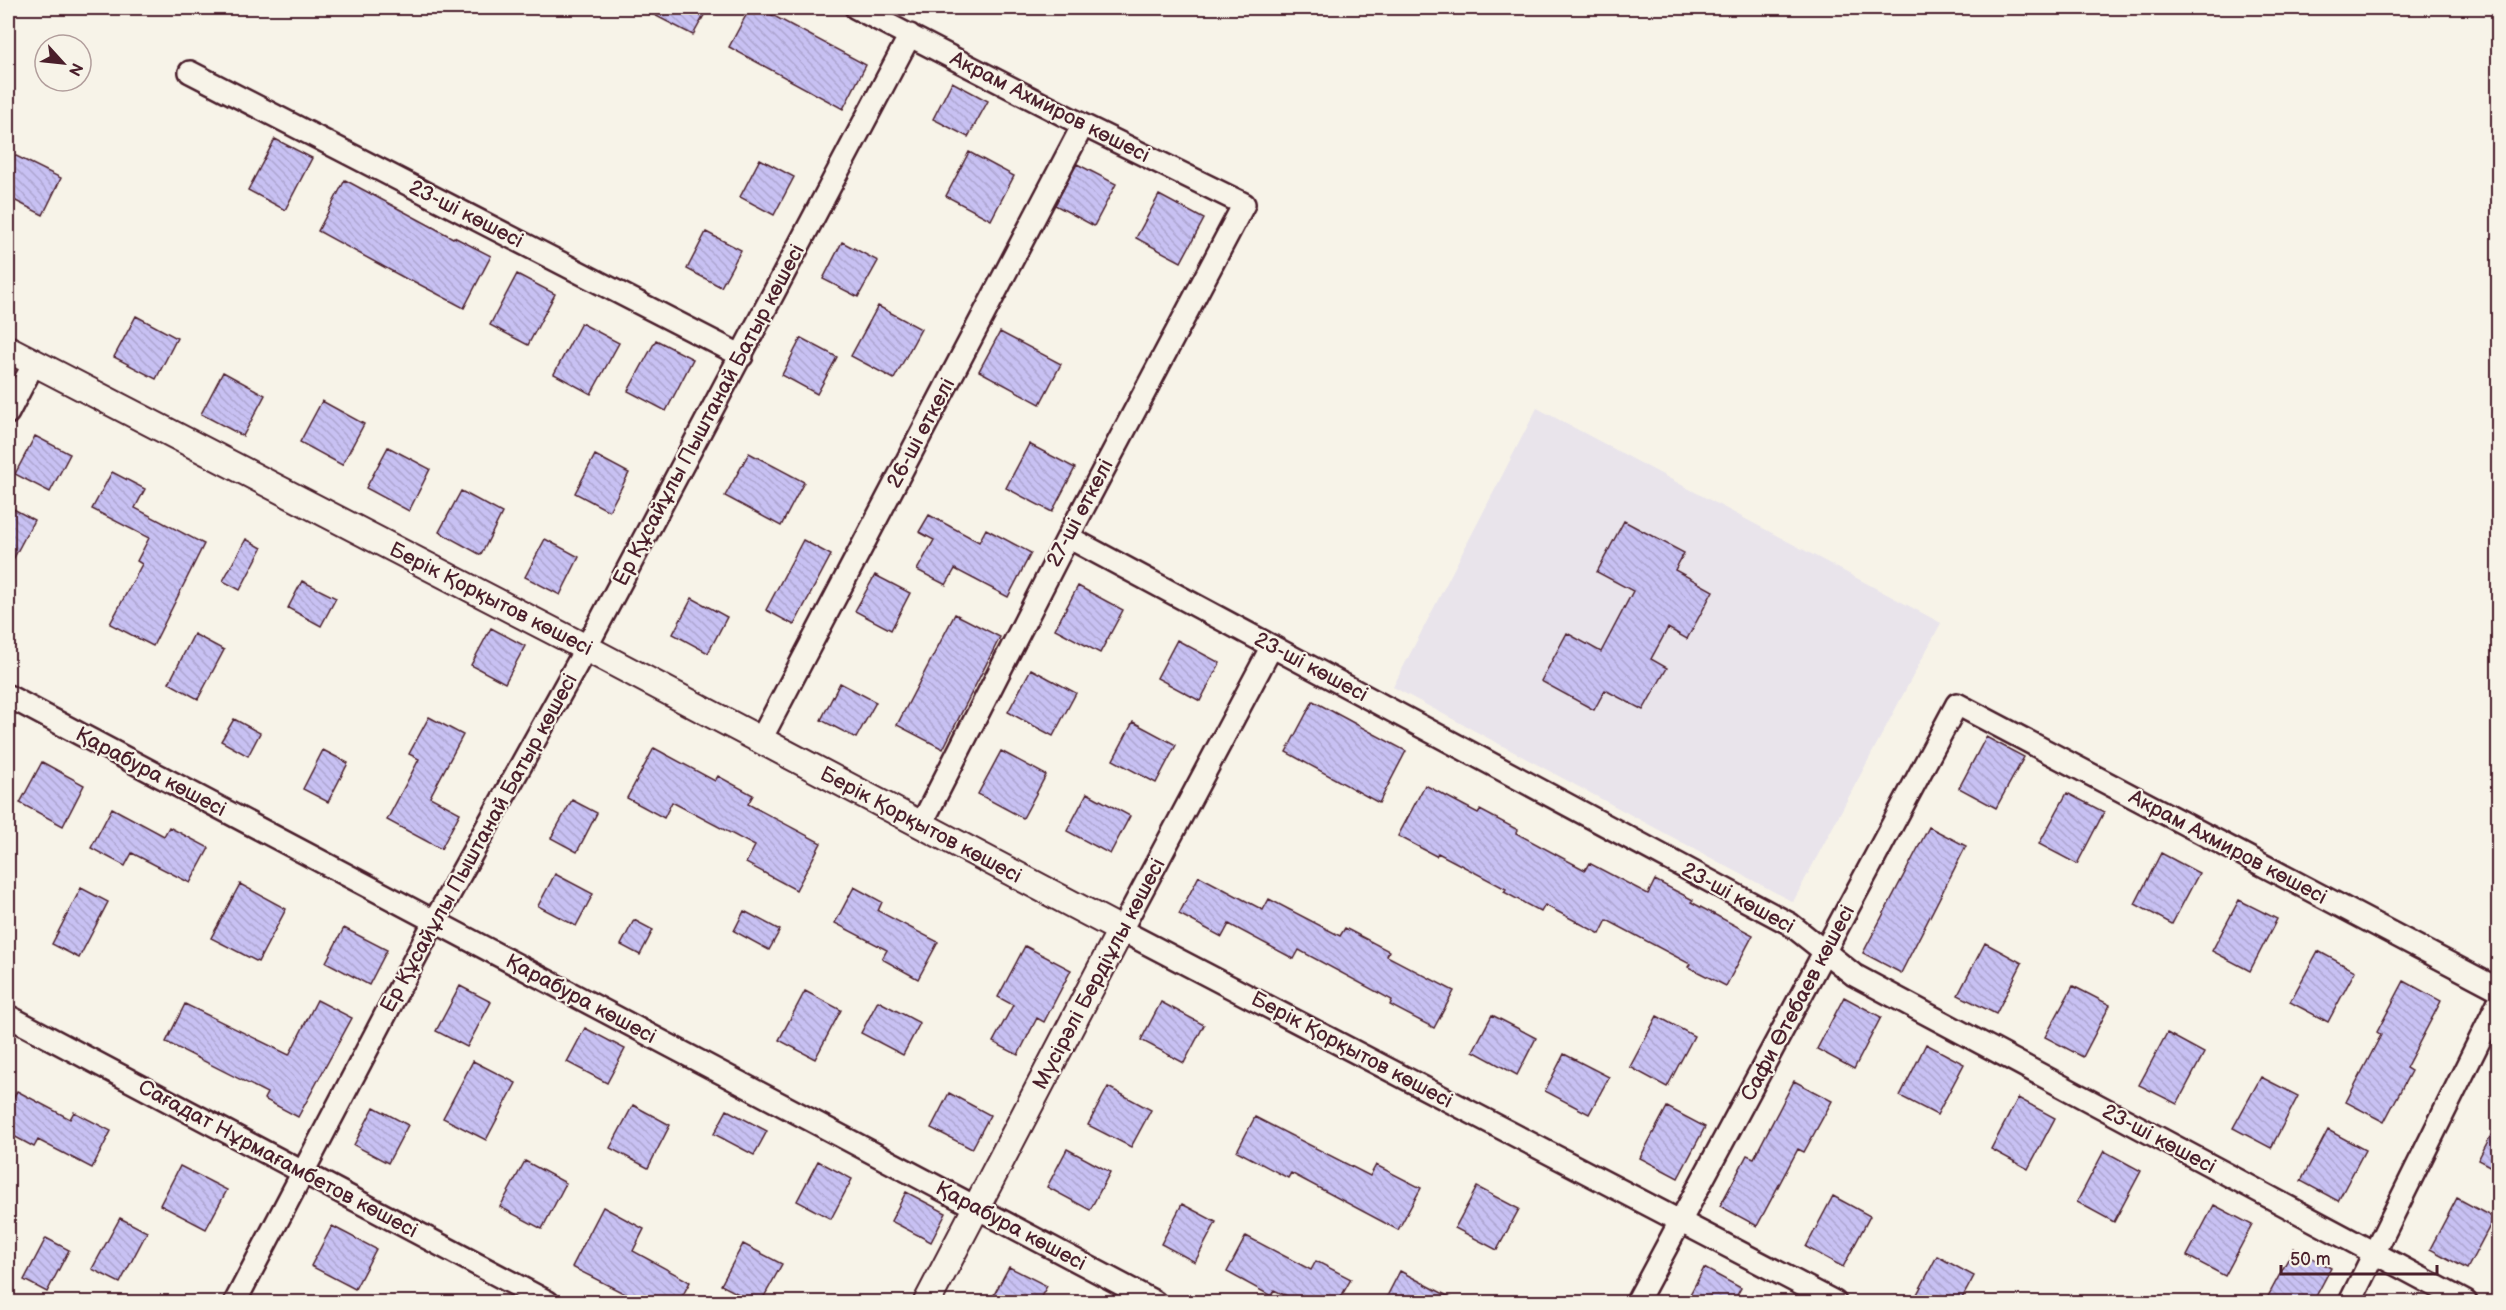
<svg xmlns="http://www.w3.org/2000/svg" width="2506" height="1310" viewBox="0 0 2506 1310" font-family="'Balsamiq Sans',sans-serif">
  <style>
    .built { fill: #e9e4eb }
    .building { fill: url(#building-back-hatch); stroke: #4a1f2b; stroke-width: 1.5 }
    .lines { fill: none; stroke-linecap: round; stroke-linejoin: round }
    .minor-casing { stroke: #4a1f2b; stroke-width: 26 }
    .tertiary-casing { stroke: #4a1f2b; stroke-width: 30 }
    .minor { stroke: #f7f3e8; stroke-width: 21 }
    .tertiary { stroke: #f7f3e8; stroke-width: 26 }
    .labels { text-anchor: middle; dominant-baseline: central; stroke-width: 4.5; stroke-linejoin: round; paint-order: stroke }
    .street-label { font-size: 21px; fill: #4a1f2b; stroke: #f7f3e8 }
  </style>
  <defs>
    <pattern id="building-back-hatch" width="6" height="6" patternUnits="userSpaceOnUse" patternTransform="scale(1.5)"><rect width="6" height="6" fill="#c8c1f3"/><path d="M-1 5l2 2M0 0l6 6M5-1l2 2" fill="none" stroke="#ada5d0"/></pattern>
  </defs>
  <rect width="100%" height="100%" fill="#f7f3e8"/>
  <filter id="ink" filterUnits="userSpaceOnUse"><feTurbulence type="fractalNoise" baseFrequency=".0167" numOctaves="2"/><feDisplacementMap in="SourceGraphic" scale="12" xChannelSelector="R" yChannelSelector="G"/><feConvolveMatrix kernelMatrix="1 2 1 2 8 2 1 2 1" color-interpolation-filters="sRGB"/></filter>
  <g filter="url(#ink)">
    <!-- built -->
    <path class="built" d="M1537 408 1941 623 1793 902 1393 687Z"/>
    <!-- building -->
    <path class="building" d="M641 8H708L693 35Z
      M750 8H759L866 65 843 109 729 47Z
      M952 82 988 101 968 137 933 119Z
      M275 139 312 158 285 210 248 190Z
      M8 152 61 178 43 215 8 197Z
      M969 152 1014 176 991 220 946 196Z
      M760 159 794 177 774 215 740 197Z
      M1077 164 1116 184 1094 226 1055 205Z
      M345 180 453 238 454 237 491 256 464 308 411 280 410 281 318 231Z
      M1159 195 1204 219 1181 262 1136 238Z
      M706 232 741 250 721 287 687 269Z
      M842 242 878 261 858 297 823 279Z
      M517 274 555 294 528 345 490 325Z
      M878 306 921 329 894 379 851 356Z
      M136 316 177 338 156 379 114 357Z
      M581 323 619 343 591 394 554 374Z
      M1000 332 1061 364 1040 404 979 371Z
      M801 338 837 357 817 394 782 375Z
      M656 340 693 359 666 411 628 391Z
      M223 372 265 395 243 436 201 414Z
      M322 401 364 424 342 465 300 442Z
      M35 436 70 454 50 492 15 474Z
      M1029 444 1075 468 1052 512 1006 488Z
      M388 447 430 469 409 511 366 488Z
      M749 453 804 482 781 526 725 496Z
      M595 455 629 473 609 511 575 493Z
      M112 472 145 489 135 508 204 544 153 646 110 624 142 564 137 561 149 538 92 509Z
      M461 491 502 513 481 555 439 532Z
      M8 506 34 520 8 569Z
      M929 515 979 542 986 529 1031 553 1008 597 955 569 946 585 917 570 934 540 919 532Z
      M1624 521 1684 553 1675 570 1713 591 1687 639 1668 628 1651 659 1667 668 1643 710 1605 690 1594 710 1541 681 1567 633 1601 652 1633 591 1597 572Z
      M246 539 262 548 240 590 223 581Z
      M545 539 579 557 560 595 525 577Z
      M803 540 831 555 794 625 766 610Z
      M875 575 910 593 891 630 855 611Z
      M302 581 336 598 321 626 288 608Z
      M1078 586 1123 610 1100 653 1055 629Z
      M692 598 727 617 708 653 673 634Z
      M955 614 1000 637 943 749 897 725Z
      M491 628 525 646 505 683 471 665Z
      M194 634 224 650 198 699 169 683Z
      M1177 640 1220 663 1200 701 1157 678Z
      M1031 669 1076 693 1053 736 1008 712Z
      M840 683 876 702 856 738 821 720Z
      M1313 701 1406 751 1379 803 1286 752Z
      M429 717 463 735 430 797 460 813 441 849 387 820 419 759 409 754Z
      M234 719 260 733 248 756 221 741Z
      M1133 722 1176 745 1156 783 1113 760Z
      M1986 737 2024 757 1996 808 1959 788Z
      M654 748 715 781 718 776 753 795 748 804 821 843 796 890 746 863 755 846 672 802 664 818 627 798Z
      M323 750 348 763 328 802 303 789Z
      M1001 751 1046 775 1023 818 978 794Z
      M42 762 84 785 63 826 20 803Z
      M1425 785 1478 813 1480 810 1518 830 1516 833 1585 870 1589 863 1648 894 1655 880 1693 900 1691 902 1753 935 1726 986 1688 967 1690 964 1607 920 1600 934 1545 905 1541 912 1504 892 1506 889 1438 853 1436 856 1398 836Z
      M1087 793 1130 816 1110 854 1067 831Z
      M2067 793 2104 812 2077 864 2039 844Z
      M572 800 597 813 577 852 551 838Z
      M112 808 164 836 169 827 209 848 190 883 132 853 125 866 91 848Z
      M1929 827 1966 846 1901 973 1863 953Z
      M2161 853 2199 873 2172 924 2135 904Z
      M555 874 593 894 576 926 538 906Z
      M1199 876 1263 910 1269 899 1340 936 1345 928 1389 951 1387 956 1454 991 1434 1028 1390 1005 1392 1000 1299 950 1294 959 1229 924 1222 937 1179 914Z
      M240 884 286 909 258 962 211 938Z
      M854 887 882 902 878 911 938 942 918 979 882 959 887 950 835 923Z
      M81 888 108 902 79 958 52 944Z
      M2239 900 2277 919 2250 971 2212 951Z
      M744 911 780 930 769 950 734 931Z
      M634 920 653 930 640 955 621 945Z
      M344 928 387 950 369 985 326 962Z
      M1985 943 2022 963 1996 1014 1958 995Z
      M1025 946 1071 970 1044 1022 1037 1018 1018 1055 993 1042 1013 1005 998 997Z
      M2318 951 2355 971 2328 1022 2290 1002Z
      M2404 981 2441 1001 2406 1068 2411 1071 2384 1122 2346 1102 2381 1035 2377 1032Z
      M460 986 491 1002 467 1047 436 1031Z
      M2073 986 2110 1005 2083 1057 2045 1037Z
      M805 991 841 1010 815 1059 779 1040Z
      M1844 997 1881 1017 1854 1069 1817 1049Z
      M317 1000 352 1018 298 1117 264 1099 267 1093 166 1042 185 1004 289 1055Z
      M878 1001 920 1023 903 1055 861 1033Z
      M1161 1002 1204 1025 1184 1063 1141 1040Z
      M1492 1015 1536 1038 1517 1075 1473 1051Z
      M1657 1016 1694 1036 1667 1087 1630 1067Z
      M585 1028 625 1049 607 1083 567 1062Z
      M2167 1033 2204 1053 2177 1104 2139 1085Z
      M1926 1044 1964 1064 1937 1115 1900 1096Z
      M1564 1054 1609 1077 1589 1114 1545 1091Z
      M473 1061 516 1083 486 1140 443 1118Z
      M2261 1077 2298 1096 2271 1148 2233 1128Z
      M1794 1081 1832 1101 1804 1152 1798 1149 1757 1226 1720 1206 1747 1155 1754 1158Z
      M1108 1087 1151 1110 1131 1147 1088 1125Z
      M17 1091 70 1119 74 1112 111 1131 92 1168 38 1140 34 1147 8 1133V1109Z
      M949 1093 990 1115 972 1149 931 1128Z
      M2018 1098 2055 1118 2028 1169 1991 1149Z
      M633 1105 670 1125 648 1168 610 1148Z
      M374 1107 408 1125 388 1163 354 1145Z
      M1667 1107 1705 1127 1678 1178 1640 1158Z
      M727 1110 767 1131 754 1155 714 1134Z
      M1255 1117 1370 1176 1376 1165 1421 1188 1398 1230 1291 1173 1288 1178 1237 1151Z
      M2499 1120V1171L2478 1160Z
      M2328 1130 2365 1150 2338 1201 2301 1181Z
      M1067 1149 1110 1172 1090 1210 1047 1187Z
      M2104 1151 2141 1171 2114 1222 2077 1202Z
      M525 1161 566 1183 542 1229 500 1207Z
      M818 1161 852 1179 831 1219 797 1201Z
      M180 1166 227 1190 206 1229 160 1205Z
      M1477 1187 1519 1209 1497 1250 1455 1228Z
      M906 1192 946 1213 931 1242 891 1221Z
      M1833 1196 1870 1216 1843 1267 1806 1247Z
      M2457 1198 2494 1218 2467 1269 2430 1249Z
      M1182 1204 1216 1222 1195 1262 1161 1244Z
      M2214 1205 2252 1225 2225 1276 2187 1256Z
      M603 1207 644 1229 633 1251 690 1282 679 1302H641L572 1267Z
      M120 1218 147 1232 120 1283 92 1269Z
      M332 1226 376 1249 355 1289 311 1266Z
      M1246 1236 1311 1270 1316 1261 1351 1279 1338 1302H1299L1274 1290 1271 1296 1227 1272Z
      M46 1238 69 1250 47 1292 24 1280Z
      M743 1244 782 1264 761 1302H754L721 1285Z
      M2294 1248 2331 1268 2313 1302H2265Z
      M1937 1256 1974 1276 1960 1302H1913Z
      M1009 1267 1047 1286 1038 1302H990Z
      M1704 1268 1741 1288 1733 1302H1686Z
      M1400 1271 1459 1302H1384Z"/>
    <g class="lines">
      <!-- minor casing -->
      <g class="minor-casing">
        <path id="minor" d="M856 8 1083 125 1244 204 1068 537 921 825
          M190 72 742 356
          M8 413 34 363
          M1068 537 1790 924 1854 975 2466 1302
          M1272 646 1121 930 1835 1302
          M8 696 1155 1302
          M760 741 1083 125
          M8 1016 548 1302
          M235 1302 434 922 586 648 910 35
          M1637 1302 1957 704 2498 989
          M2350 1302 2498 1003"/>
      </g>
      <!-- tertiary casing -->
      <g class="tertiary-casing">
        <path id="tertiary" d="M8 349 586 648 1121 930 927 1302"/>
      </g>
      <!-- minor -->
      <use href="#minor" class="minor"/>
      <!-- tertiary -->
      <use href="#tertiary" class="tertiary"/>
    </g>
  </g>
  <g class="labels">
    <!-- street labels -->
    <g class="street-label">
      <text transform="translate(1050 107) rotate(27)">Акрам Ахмиров көшесі</text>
      <text transform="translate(466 214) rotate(27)">23-шi көшесi</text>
      <text transform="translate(709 415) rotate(-62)">Ер Құсайұлы Пыштанай Батыр көшесі</text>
      <text transform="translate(921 433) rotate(-62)">26-ші өткелі</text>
      <text transform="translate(1080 513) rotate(-62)">27-ші өткелі</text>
      <text transform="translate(491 599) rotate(27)">Берік Қорқытов көшесі</text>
      <text transform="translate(1311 667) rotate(28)">23-шi көшесi</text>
      <text transform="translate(151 772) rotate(28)">Қарабура көшесі</text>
      <text transform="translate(921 825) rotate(28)">Берік Қорқытов көшесі</text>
      <text transform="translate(479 843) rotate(-61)">Ер Құсайұлы Пыштанай Батыр көшесі</text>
      <text transform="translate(2228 847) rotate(28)">Акрам Ахмиров көшесі</text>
      <text transform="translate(1738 898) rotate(29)">23-шi көшесi</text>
      <text transform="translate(1099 974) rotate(-62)">Мүсірәлі Бердіұлы көшесі</text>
      <text transform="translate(581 999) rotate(28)">Қарабура көшесі</text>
      <text transform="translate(1798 1003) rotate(-62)">Сафи Өтебаев көшесі</text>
      <text transform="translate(1352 1050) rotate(28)">Берік Қорқытов көшесі</text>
      <text transform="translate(2159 1139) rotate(28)">23-шi көшесi</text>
      <text transform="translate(278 1159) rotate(28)">Сағадат Нұрмағамбетов көшесі</text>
      <text transform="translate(1011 1226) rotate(28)">Қарабура көшесі</text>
    </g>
  </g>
  <!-- margin -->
  <rect width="2506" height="1310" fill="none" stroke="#f7f3e8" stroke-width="30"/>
  <rect x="15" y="15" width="2476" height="1280" fill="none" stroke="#4a1f2b" stroke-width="2" filter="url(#ink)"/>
  <!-- north arrow -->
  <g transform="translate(63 63) rotate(117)"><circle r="28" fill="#f7f3e8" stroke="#b29e9c" stroke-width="1.5"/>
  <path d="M0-4.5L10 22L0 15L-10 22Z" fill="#4a1f2b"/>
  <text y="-9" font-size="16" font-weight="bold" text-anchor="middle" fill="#4a1f2b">N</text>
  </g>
  <!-- scale -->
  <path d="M2281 1265v9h156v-9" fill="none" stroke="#4a1f2b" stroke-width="3"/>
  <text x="2290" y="1265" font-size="18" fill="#4a1f2b" stroke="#f7f3e8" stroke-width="4.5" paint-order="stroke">50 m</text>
</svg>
